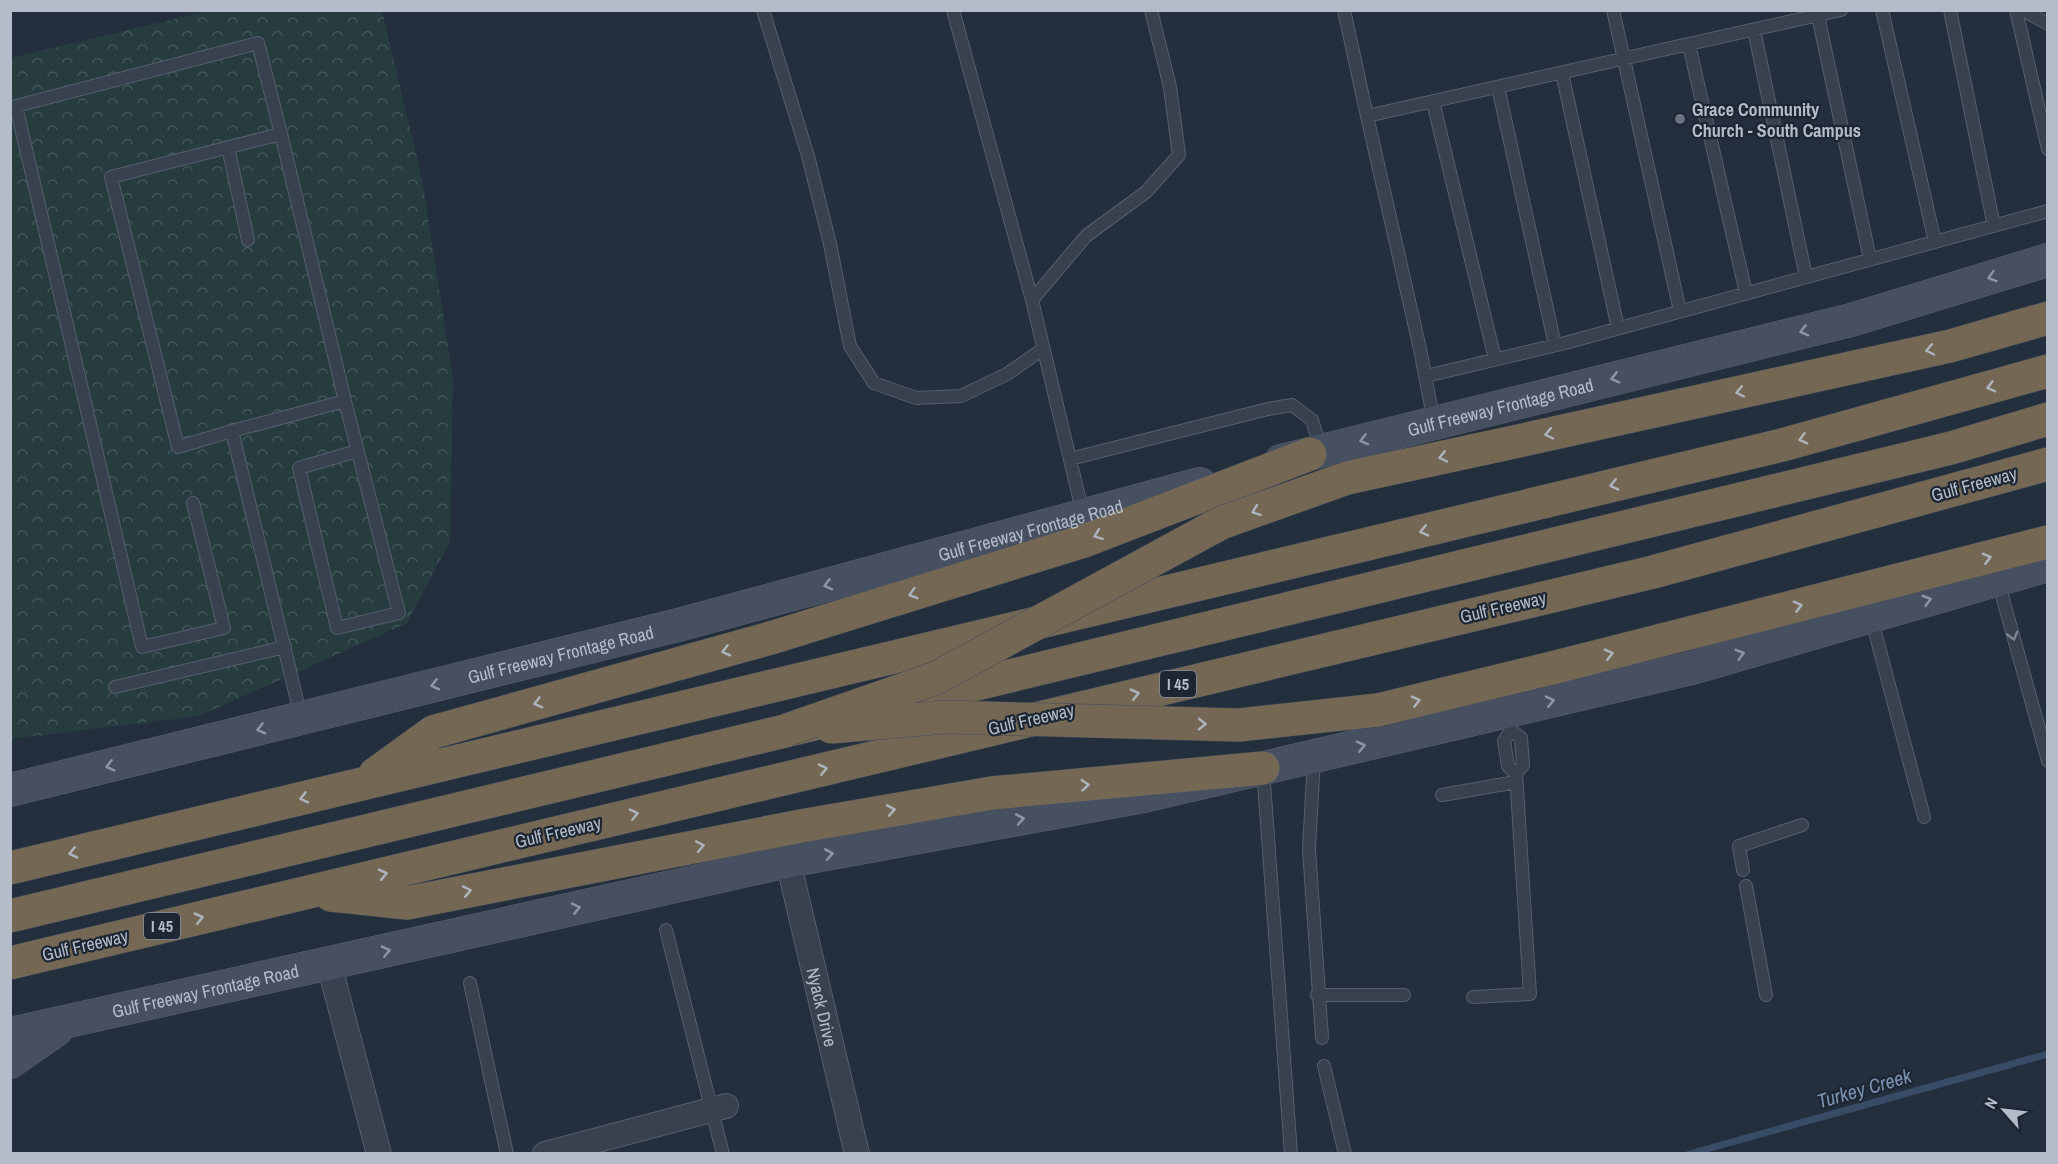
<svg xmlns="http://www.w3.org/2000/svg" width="2058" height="1164" viewBox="0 0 2058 1164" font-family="'Archivo Narrow',sans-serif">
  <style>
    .forest { fill: url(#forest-crowns) }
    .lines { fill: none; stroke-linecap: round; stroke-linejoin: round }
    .stream { stroke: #394c67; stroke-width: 7 }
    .service-casing { stroke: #565f6c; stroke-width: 14 }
    .minor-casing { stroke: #565f6c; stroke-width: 26 }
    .secondary-casing { stroke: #565f6c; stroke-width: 34 }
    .motorway-casing { stroke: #434c59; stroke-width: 34 }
    .service { stroke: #38414e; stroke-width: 12 }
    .minor { stroke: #38414e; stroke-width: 24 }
    .secondary { stroke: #465061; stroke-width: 33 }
    .motorway { stroke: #746855; stroke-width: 33 }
    .motorway-bridge-casing { stroke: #434c59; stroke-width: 34; stroke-linecap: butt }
    .motorway-bridge { stroke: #746855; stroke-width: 33 }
    .oneway { stroke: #8e96a5 }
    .oneway2 { stroke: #aeb4bd }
    .oneway3 { stroke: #7c8592 }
    .worship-dot { fill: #6b7280; stroke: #1d2633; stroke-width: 2 }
    .labels { text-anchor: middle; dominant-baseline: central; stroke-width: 4.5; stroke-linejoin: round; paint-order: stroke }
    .shield { fill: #1d2633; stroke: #878f9c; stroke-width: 1.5 }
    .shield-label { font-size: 16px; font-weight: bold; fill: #b4bcc9 }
    .poi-label { font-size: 18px; font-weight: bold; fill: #b4bcc9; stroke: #1d2633; text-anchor: start }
    .street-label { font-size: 18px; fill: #b4bcc9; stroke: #1d2633 }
    .water-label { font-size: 20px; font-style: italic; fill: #7c92b1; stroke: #1d2633 }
  </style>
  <defs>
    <pattern id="forest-crowns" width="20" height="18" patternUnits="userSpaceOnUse" patternTransform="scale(1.5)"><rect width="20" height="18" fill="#263c3f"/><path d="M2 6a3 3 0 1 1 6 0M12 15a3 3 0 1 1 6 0" fill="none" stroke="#435659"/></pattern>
  </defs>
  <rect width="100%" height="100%" fill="#242f3e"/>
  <!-- forest -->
  <path class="forest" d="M208 11H382L422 179 453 378 450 541 407 623 199 716 11 739 10 58Z"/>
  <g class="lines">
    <!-- stream -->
    <path class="stream" d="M1689 1154 2048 1054"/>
    <!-- service casing -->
    <g class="service-casing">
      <path id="service" d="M763 10 808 156 830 244 850 346 874 383 916 398 961 396 1007 374 1043 349
        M953 10 1032 300 1083 514
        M1344 10 1367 116
        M1613 10 1680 311
        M1882 10 1935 242
        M1950 10 1994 226
        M2016 10 2048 149
        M2023 10 2048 24
        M1818 16 1870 259
        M1754 30 1806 277
        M1689 45 1746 293
        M1562 73 1618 328
        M1498 87 1555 345
        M1433 102 1495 359
        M228 147 248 240
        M1032 300 1086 236 1146 192 1179 155 1170 87 1151 10
        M1426 376 1565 343 2048 211
        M1434 422 1420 349 1367 116 1841 10
        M232 431 178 447 111 177 281 134 345 401
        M1070 459 1268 409 1292 405 1312 420 1321 450
        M193 503 224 628 142 647 16 106 258 43 281 134
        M1998 581 2048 761
        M1871 617 1924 817
        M115 687 285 647
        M1508 712 1511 730 1504 741 1508 766 1516 774 1523 765 1521 738 1511 730
        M301 717 232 431 345 401 399 613 337 628 299 468 357 451
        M1314 758 1309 849 1322 1038
        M1263 769 1291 1154
        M1442 795 1516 782
        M1743 870 1739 846 1802 825
        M1746 886 1766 995
        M666 930 723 1154
        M470 983 507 1154
        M1317 995H1404
        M1473 997 1530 994 1516 774
        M1324 1066 1345 1154"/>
    </g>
    <!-- minor casing -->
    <g class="minor-casing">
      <g id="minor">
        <path id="s1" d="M788 861 857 1154"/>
        <path d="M329 964 379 1154"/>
        <path d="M545 1154 726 1106"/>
      </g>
    </g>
    <!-- secondary casing -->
    <g class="secondary-casing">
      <g id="secondary">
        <path id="s2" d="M1281 461 1851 320 2048 260"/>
        <path id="s3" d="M10 790 678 625 1200 484"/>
        <path id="s4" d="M10 1034 788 861 1144 796 1692 668 2048 565"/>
        <path d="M10 1062 56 1030"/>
      </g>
    </g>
    <!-- motorway casing -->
    <g class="motorway-casing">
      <path id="motorway" d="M1500 445 1950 346 2048 318
        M1552 668 2048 542
        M902 702 1951 448 2048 419
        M375 774 433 732 774 637 1084 541 1310 454
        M10 868 1782 445 2048 371
        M331 895 407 903 801 826 992 793 1263 768
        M10 916 814 724
        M10 963 1653 572 2048 464"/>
    </g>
    <!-- service -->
    <use href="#service" class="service"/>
    <!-- minor -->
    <use href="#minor" class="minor"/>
    <!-- secondary -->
    <use href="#secondary" class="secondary"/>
    <!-- motorway -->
    <use href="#motorway" class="motorway"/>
    <!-- motorway-bridge casing -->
    <g class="motorway-bridge-casing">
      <path id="motorway-bridge" d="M831 727 945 717 1239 725 1378 710 1552 668
        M787 730 936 678 1221 523 1347 478 1500 445"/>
    </g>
    <!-- motorway-bridge -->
    <use href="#motorway-bridge" class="motorway-bridge"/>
  </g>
  <!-- one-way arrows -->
  <defs><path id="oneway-chevron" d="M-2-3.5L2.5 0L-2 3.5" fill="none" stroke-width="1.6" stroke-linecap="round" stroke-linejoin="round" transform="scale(1.5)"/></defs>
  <g class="oneway">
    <use href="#oneway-chevron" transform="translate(1992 277) rotate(163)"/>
    <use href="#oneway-chevron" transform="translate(1804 331) rotate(166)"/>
    <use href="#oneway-chevron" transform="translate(1615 378) rotate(166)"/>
    <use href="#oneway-chevron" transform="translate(1364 440) rotate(166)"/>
    <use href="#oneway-chevron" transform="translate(828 585) rotate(165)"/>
    <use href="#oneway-chevron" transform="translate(1927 600) rotate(-16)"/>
    <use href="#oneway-chevron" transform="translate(1740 654) rotate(-16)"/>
    <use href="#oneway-chevron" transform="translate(435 685) rotate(166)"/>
    <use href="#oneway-chevron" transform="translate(1550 701) rotate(-13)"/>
    <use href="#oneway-chevron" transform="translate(261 729) rotate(166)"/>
    <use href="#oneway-chevron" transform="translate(1361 746) rotate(-13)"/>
    <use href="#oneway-chevron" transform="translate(110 766) rotate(166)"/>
    <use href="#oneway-chevron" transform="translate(1020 819) rotate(-10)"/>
    <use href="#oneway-chevron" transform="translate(829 854) rotate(-10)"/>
    <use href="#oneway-chevron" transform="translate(576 908) rotate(-13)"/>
    <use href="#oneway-chevron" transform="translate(386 951) rotate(-13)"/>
  </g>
  <g class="oneway2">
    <use href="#oneway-chevron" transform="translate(1930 350) rotate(168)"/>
    <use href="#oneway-chevron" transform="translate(1991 387) rotate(165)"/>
    <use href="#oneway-chevron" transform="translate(1740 392) rotate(168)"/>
    <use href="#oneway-chevron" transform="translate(1549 434) rotate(168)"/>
    <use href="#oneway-chevron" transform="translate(1803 439) rotate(165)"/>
    <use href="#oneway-chevron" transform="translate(1443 457) rotate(168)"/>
    <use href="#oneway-chevron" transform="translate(1614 485) rotate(167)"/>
    <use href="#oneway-chevron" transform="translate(1256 511) rotate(160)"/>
    <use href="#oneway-chevron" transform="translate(1424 531) rotate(167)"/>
    <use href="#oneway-chevron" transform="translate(1098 535) rotate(159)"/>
    <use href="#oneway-chevron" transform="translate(1987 558) rotate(-14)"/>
    <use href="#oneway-chevron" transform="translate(913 594) rotate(163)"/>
    <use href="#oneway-chevron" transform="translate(1798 606) rotate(-14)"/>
    <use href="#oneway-chevron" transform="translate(726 651) rotate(165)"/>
    <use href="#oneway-chevron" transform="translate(1609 654) rotate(-14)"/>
    <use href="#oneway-chevron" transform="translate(1135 694) rotate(-13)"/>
    <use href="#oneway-chevron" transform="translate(1416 701) rotate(-14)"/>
    <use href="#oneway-chevron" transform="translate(538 703) rotate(165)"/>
    <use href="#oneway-chevron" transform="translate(1202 724) rotate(1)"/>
    <use href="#oneway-chevron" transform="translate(823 769) rotate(-13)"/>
    <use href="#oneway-chevron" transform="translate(1085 785) rotate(-5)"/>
    <use href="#oneway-chevron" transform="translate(304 798) rotate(166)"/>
    <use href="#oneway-chevron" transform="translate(891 810) rotate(-10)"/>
    <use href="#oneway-chevron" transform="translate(634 814) rotate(-13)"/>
    <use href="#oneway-chevron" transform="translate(700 846) rotate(-11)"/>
    <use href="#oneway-chevron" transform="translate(73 853) rotate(167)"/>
    <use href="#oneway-chevron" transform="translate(383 874) rotate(-13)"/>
    <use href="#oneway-chevron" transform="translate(467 891) rotate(-11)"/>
    <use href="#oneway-chevron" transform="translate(199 918) rotate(-13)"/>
  </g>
  <use class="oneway3" href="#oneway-chevron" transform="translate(2013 636) rotate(75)"/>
  <!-- markers -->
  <circle class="worship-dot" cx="1680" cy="119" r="6"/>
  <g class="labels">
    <!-- shield labels -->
    <g class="shield">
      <rect x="1160" y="671" width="36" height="26" rx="4.5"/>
      <rect x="144" y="913" width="36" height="26" rx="4.5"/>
    </g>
    <g class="shield-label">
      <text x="1178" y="684">I 45</text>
      <text x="162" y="926">I 45</text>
    </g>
    <!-- poi labels -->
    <g class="poi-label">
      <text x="1692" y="109">Grace Community<tspan x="1692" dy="21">Church - South Campus</tspan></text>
    </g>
    <!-- street labels -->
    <g class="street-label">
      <text stroke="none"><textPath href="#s2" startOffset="226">Gulf Freeway Frontage Road</textPath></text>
      <text transform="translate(1974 484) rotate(-15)">Gulf Freeway</text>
      <text stroke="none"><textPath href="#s3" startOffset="1053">Gulf Freeway Frontage Road</textPath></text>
      <text transform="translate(1503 607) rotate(-13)">Gulf Freeway</text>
      <text stroke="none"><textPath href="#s3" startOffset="567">Gulf Freeway Frontage Road</textPath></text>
      <text transform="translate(1031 719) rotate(-13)">Gulf Freeway</text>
      <text transform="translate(558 832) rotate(-13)">Gulf Freeway</text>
      <text transform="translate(85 945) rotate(-13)">Gulf Freeway</text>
      <text stroke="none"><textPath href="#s4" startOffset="200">Gulf Freeway Frontage Road</textPath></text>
      <text stroke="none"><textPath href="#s1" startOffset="150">Nyack Drive</textPath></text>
    </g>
    <!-- water labels -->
    <g class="water-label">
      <text transform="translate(1864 1088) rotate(-16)">Turkey Creek</text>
    </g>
  </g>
  <!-- border -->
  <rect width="2058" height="1164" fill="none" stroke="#b4bcc9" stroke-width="24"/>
  <!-- north arrow -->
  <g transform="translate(2004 1110) rotate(298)" stroke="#1d2633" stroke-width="4.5" paint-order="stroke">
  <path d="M0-4.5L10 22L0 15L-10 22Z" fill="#b4bcc9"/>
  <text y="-9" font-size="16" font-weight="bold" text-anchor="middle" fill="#b4bcc9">N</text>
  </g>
</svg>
